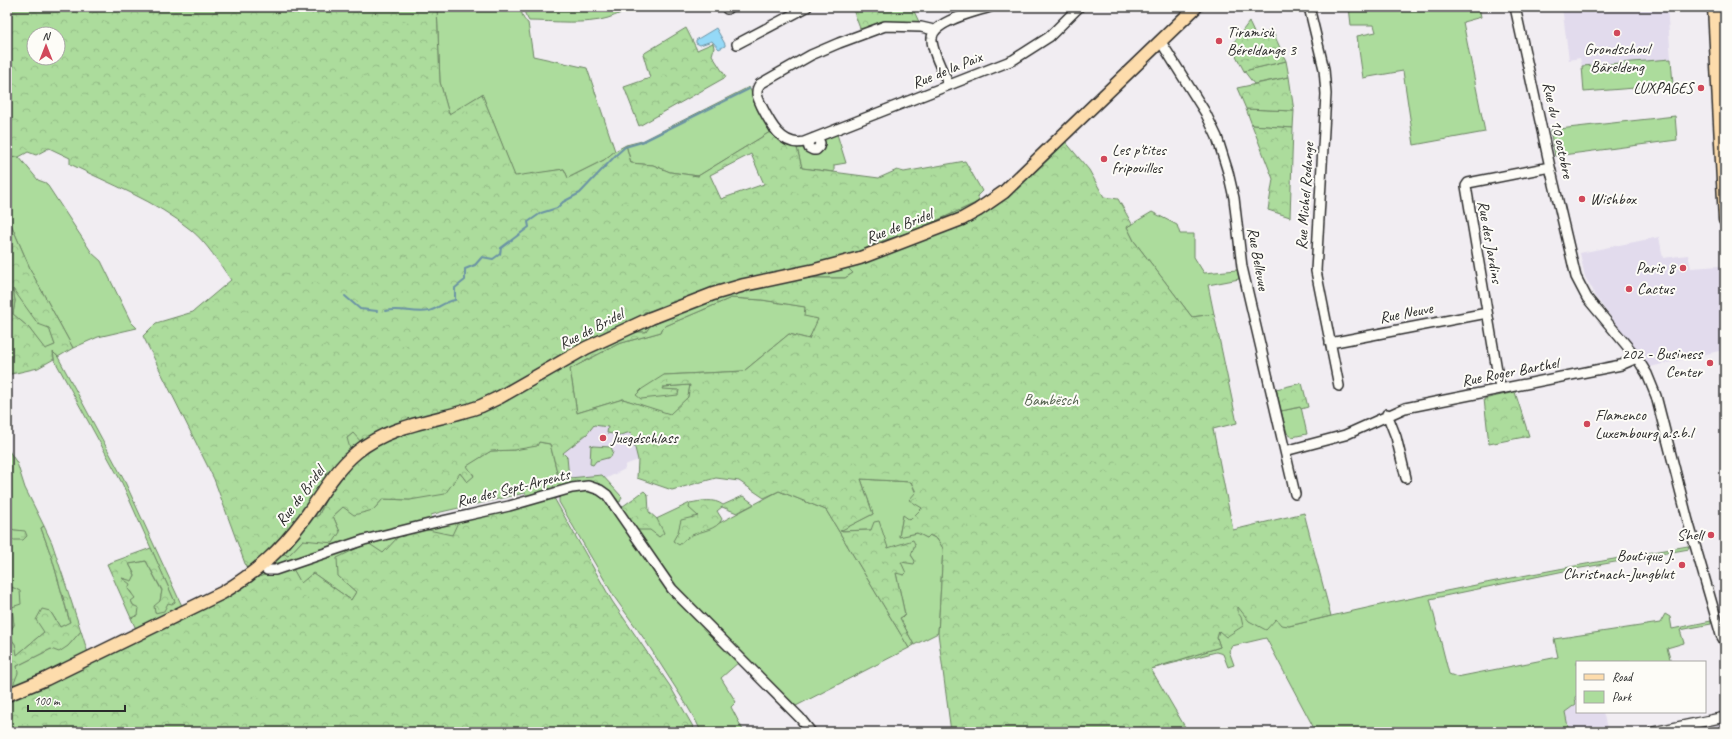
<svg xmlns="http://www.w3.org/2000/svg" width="1732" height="739" viewBox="0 0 1732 739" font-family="Caveat,sans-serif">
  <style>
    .built { fill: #e2dbed }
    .green { fill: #acdc9c; stroke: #6c8464; fill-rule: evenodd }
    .forest { fill: url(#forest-crowns); stroke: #6c8464; fill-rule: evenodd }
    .wetland { fill: url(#wetland-marsh); stroke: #6c8464 }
    .water { fill: #95d9f7; stroke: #6b93a5 }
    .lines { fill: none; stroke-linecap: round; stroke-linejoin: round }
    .stream { stroke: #6b93a5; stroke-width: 2 }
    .minor-casing { stroke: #2b2b2b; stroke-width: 12 }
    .major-casing { stroke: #2b2b2b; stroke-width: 15 }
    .minor { stroke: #fdfcf7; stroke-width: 9 }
    .major { stroke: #fddcac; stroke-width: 12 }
    .poi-dot { fill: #d1495b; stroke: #fdfcf7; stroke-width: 1.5 }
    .labels { text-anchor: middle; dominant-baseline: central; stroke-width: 4; stroke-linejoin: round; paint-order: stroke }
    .poi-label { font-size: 16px; fill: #2b2b2b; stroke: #fdfcf7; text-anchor: start }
    .street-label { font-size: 16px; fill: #2b2b2b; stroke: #fdfcf7 }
    .park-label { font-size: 16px; fill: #52604d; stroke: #fdfcf7 }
  </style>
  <defs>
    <pattern id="forest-crowns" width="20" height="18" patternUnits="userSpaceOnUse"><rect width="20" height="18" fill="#acdc9c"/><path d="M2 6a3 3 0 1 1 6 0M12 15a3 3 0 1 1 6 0" fill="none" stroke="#94bd87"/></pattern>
    <pattern id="wetland-marsh" width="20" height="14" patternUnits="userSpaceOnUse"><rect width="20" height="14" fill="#acdc9c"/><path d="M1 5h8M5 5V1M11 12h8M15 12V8" fill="none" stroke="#94bd87"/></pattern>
  </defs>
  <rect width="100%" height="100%" fill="#f1edf2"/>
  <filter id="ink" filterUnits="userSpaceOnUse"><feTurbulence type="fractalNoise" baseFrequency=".025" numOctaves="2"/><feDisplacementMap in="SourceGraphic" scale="8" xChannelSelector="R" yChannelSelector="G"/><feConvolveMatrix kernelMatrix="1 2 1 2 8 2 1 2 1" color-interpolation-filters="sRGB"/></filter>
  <g filter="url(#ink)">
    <!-- built -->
    <path class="built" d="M1562 7H1667L1671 59 1582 66 1580 58 1569 60Z
      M1714 7H1725V220Z
      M1659 237 1663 258 1688 255 1691 268 1720 266 1723 350 1650 367 1594 295 1593 290 1585 277 1580 253Z
      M577 413 631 431 638 460 625 465V469L599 482 559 480 550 444Z
      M1577 695V712H1603L1608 732H1569L1565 712 1576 704 1575 696Z
      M1725 724V732H1683Z"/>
    <!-- green -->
    <path class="green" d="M437 7H521C522 14 522 19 528 23L533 56 587 68 615 151 604 160 568 178 564 169 515 177 482 94 449 115 440 82Z
      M525 7H634C626 11 617 15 608 18 586 25 553 21 529 21L525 14Z
      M1349 7H1479L1481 17 1463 22 1485 132 1414 145 1403 71 1363 78 1357 36 1376 32 1374 25H1351Z
      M1671 59 1673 85 1584 92 1582 66Z
      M1286 61 1289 77 1254 84 1244 71Z
      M749 87 770 132 698 176 670 172 653 165 631 163 626 145 642 141Z
      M1246 109 1294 111 1293 128 1252 125Z
      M1675 116 1677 140 1555 156 1550 130Z
      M837 134 846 163 834 165V172L802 168 797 148 804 146 822 150 824 145V139Z
      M19 157 38 180 46 183 92 253 101 261 131 322 137 328 98 337 73 348 32 273 7 215V158Z
      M980 201 986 211 982 216 853 273 845 278H799L679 311C669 321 654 320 646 332H633L328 494 319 515 308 520 283 553 288 556 303 540 340 532 333 516 343 507 373 510 383 499 410 500 460 473 467 482 474 475 466 466 491 451 514 450 539 442 550 444 559 480 593 483 633 530 690 503 712 527 779 491 826 510 909 648 794 707 797 719 795 720 747 668 745 670 741 665 742 664 740 661 721 678 736 702 731 707 744 732H701L697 723 686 704 645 640 615 598 559 502V495L554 498 538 500 521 505 452 535H400L383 554 338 576 356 592 351 600 313 573 301 584 288 560 275 570 223 597 7 689 17 666 51 649 68 646 81 631 88 653 136 629 131 618 138 615 131 601 132 594 121 577 132 580 135 575 129 564 146 561 162 591 160 601 175 602 122 483 54 359 53 351 58 357 125 482 182 606 219 588 247 569 327 471 347 438 353 433 583 344 644 312 659 310 858 253 874 244 916 230ZM525 493 529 499 433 522 431 515 441 512Z
      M1152 212 1177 225 1180 234H1194V257L1204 273 1237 270 1239 279 1208 285 1214 314 1192 317 1134 241 1127 227Z
      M13 288 49 327 55 345 45 350 28 327 13 314 15 301Z
      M731 298 762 300 806 307 819 319 809 339 789 334 744 371 664 375 661 390 663 387 690 385 688 397 670 415 623 399 577 413 570 369 618 344 661 332 663 327Z
      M1301 407 1307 434 1292 437 1287 433 1281 411Z
      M591 444 593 446 611 447 613 452 611 457 596 461 593 465 590 464Z
      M7 448 17 463 25 488 44 526 41 528 52 558 70 623 60 627 50 611 44 632 17 655 15 644 8 634 14 625 9 590 7 596Z
      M861 479 911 482 922 508 910 520 903 516 899 536 918 533 927 538 929 535 937 539 943 548 938 633 914 645 900 618 905 615 896 573 901 562 915 561 911 555 915 544 888 548 871 530 839 531 873 514Z
      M1688 546 1689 549 1564 571 1430 599 1449 674 1457 677 1558 657 1554 639 1660 623 1665 614 1670 617 1672 629 1711 621V624L1680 630 1684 643 1667 648 1671 662H1577V695L1575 697 1576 704 1565 712 1569 732H1316L1266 638 1232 646 1229 651 1234 665 1228 667 1223 654 1216 652 1151 669 1220 647 1217 638 1219 631 1238 613 1237 606 1277 619 1289 626C1421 594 1554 569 1688 546Z"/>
    <!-- forest -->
    <path class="forest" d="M7 7H437L440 82 449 114 482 94 515 176 564 169 568 178 604 160 615 151 626 145 631 163 653 165 670 172 698 176 770 132 797 148 802 168 879 178 897 170 904 172 965 161 982 191 977 196 980 201 916 230 874 244 858 253 658 310 644 312V316L583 344 497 394 362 443 353 433 347 438 351 452 333 472H327L324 484 280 542 247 569 214 479 143 336 156 323 193 312 231 280C219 263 207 243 191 230 156 201 110 184 70 164V158L49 148 36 155 28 152 19 157 7 158ZM34 34H58V58H34ZM751 154 764 184 721 199 710 175Z
      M852 7H912L920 24 861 31Z
      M1249 22 1256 37 1272 30 1286 61 1244 71 1231 46Z
      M686 28 697 50 713 43 714 48 712 55 726 77 639 126 624 87 650 78 643 54Z
      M1289 77 1294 111 1246 109 1237 88Z
      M1252 125 1293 128 1290 217 1268 210 1273 179Z
      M1064 140 1089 170 1104 197 1118 199 1132 224 1127 227 1134 241 1192 317 1214 314 1237 423 1213 429 1233 530 1304 513 1331 616 1289 626 1281 625 1276 619 1266 630 1249 621 1238 607V613L1241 617 1243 626 1226 637 1219 631 1217 638 1220 647 1151 669 1188 732H951L938 633 943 548 937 539 930 535 927 538 917 533 899 537 903 515 910 520 922 508 909 500 916 492 911 482 861 479 873 514 840 531 871 530 874 522 879 521 888 548 913 540 915 544 911 555 915 561 914 564 901 562 906 573 904 575 896 573 905 615 900 618 914 645 909 648 826 510 779 491 764 498 739 481 716 478 672 490 637 478 638 460 631 432 620 435 607 433 608 427 594 425 587 434 563 453 567 457 569 478 602 475 622 497 620 502 614 501 580 483 554 488 552 483 559 480 550 444 539 442 537 446 514 450 491 451 467 466 474 476 467 482 460 473 445 494 410 500 383 499 373 510 354 515 343 507 333 516 340 532 333 543 303 540 288 556 283 553 308 520 319 515 328 494 346 470 360 457 390 436 460 419 588 351 633 332H646L650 326 673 316 678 311 714 297 799 278H845L853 273 849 269V267L852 264 982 216 986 211ZM731 298 762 300 805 307 804 316 818 319 809 339 789 334 744 371 664 375 642 389 636 395 641 399 678 395 679 390 662 389 663 387 690 385 688 397 670 414 623 399 577 413 570 369 618 344 661 332 663 327Z
      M7 215 32 273 73 348 58 357 53 352 54 359 38 368 7 375ZM13 289 38 324 49 328 55 345 45 349 28 327 13 314 15 301Z
      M1302 383 1308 407 1301 409 1300 407 1281 411 1276 389Z
      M1515 392 1529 436 1489 444 1484 399Z
      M644 491 648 495 649 512 657 519 664 533 659 537 650 530H633L619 509Z
      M743 496 754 504 737 513 722 507 717 511 722 519C717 530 701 531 692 535 687 537 683 542 679 545L673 541 678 532 681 520 698 516 689 508 690 503C701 501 714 498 723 505Z
      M554 498 612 601 670 686 696 732H7V698L251 580 275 571 271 562 280 554 288 560 301 583 313 573 351 600 356 592 338 576 337 558 368 543 383 553 400 535 419 528 452 535 459 520 498 511 500 514 538 500Z
      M44 526 52 543 81 631 68 646 59 652 51 649 17 666 18 673 12 688 7 689V596L12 587 20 591 21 604 12 607 14 625 8 634 15 644 17 655 44 632 36 620 42 609 50 611 60 627 70 622 52 558 41 528Z
      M151 548 175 602 172 604 168 603 164 611 155 613 154 606 160 601 162 590 146 561 129 564 135 575 132 581 122 578 130 584 128 589 135 598 131 601 133 605 139 608 138 615 131 618 107 564Z"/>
    <!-- wetland -->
    <path class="wetland" d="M7 529 25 531 27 536 23 540H7Z"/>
    <!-- water -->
    <path class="water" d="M716 28 725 44V46L719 49 712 41 700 45 696 43V40Z"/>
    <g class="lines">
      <!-- stream -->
      <path class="stream" d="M345 296 360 309 377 311
        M385 311C400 307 414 314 429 311 438 309 443 302 455 300V288L465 280V269L475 265 482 257 493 259 500 254 501 248 529 227 528 222 541 213 557 208 563 202 580 193 616 155 625 147 642 142 749 89"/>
      <!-- minor casing -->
      <g class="minor-casing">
        <path id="minor" d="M1309 7 1324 69 1326 94 1316 271 1339 386
          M1515 7 1550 167 1576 277 1587 298 1637 358 1647 374 1656 396 1688 521 1721 635 1725 642
          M727 9 729 7
          M934 30 921 27 885 26 839 43 811 55 760 84C754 92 758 98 762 107 770 123 782 147 804 142L1013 60 1049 37 1079 7
          M1161 42 1205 112 1217 137 1228 172 1234 198 1242 267 1295 494
          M737 44 807 7
          M949 85C944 74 931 50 932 38 933 21 975 12 990 7
          M810 140 808 144 809 148 813 150H816L819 147 820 143 818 139 814 138
          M1330 343 1487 313
          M1500 388 1466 186 1468 183 1550 167
          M1387 414 1396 437 1406 478
          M1285 451 1345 435 1405 408 1621 365 1637 358
          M262 566 267 570H275L364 540 433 523 509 506 572 488 588 486 600 490 607 495 672 589 800 718 811 732
          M1653 732 1725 717"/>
      </g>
      <!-- major casing -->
      <g class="major-casing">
        <path id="major" d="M1714 7 1725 220
          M7 695 46 679 222 593C256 573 280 551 304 519 321 496 335 470 357 452 392 423 440 421 481 406L500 397 586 348 651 318 713 294 744 285 815 270 860 258 962 219 978 210 1004 192 1196 7"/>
      </g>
      <!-- minor -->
      <use href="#minor" class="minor"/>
      <!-- major -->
      <use href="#major" class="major"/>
    </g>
  </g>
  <!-- markers -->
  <g class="poi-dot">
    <circle cx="1617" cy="33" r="4"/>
    <circle cx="1219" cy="41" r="4"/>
    <circle cx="1701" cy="88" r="4"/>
    <circle cx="1104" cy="159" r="4"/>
    <circle cx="1582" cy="199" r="4"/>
    <circle cx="1683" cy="268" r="4"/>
    <circle cx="1629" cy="289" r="4"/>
    <circle cx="1710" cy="363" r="4"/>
    <circle cx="1587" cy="424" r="4"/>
    <circle cx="603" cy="438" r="4"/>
    <circle cx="1711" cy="535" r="4"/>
    <circle cx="1682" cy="565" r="4"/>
  </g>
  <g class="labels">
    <!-- poi labels -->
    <g class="poi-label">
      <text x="1227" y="32">Tiramisù<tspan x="1227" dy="18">Béreldange 3</tspan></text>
      <text x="1617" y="49" text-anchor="middle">Grondschoul<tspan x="1617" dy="18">Bäreldeng</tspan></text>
      <text x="1693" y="88" text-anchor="end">LUXPAGES</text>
      <text x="1112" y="150">Les p'tites<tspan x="1112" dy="18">fripouilles</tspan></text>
      <text x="1590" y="199">Wishbox</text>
      <text x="1675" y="268" text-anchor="end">Paris 8</text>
      <text x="1637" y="289">Cactus</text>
      <text x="1702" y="354" text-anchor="end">202 - Business<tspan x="1702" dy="18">Center</tspan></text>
      <text x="1595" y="415">Flamenco<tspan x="1595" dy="18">Luxembourg a.s.b.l</tspan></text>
      <text x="611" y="438">Juegdschlass</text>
      <text x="1703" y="535" text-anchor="end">Shell</text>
      <text x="1674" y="556" text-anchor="end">Boutique J.<tspan x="1674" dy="18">Christnach-Jungblut</tspan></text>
    </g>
    <!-- street labels -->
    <g class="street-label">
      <text transform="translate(947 70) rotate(-22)">Rue de la Paix</text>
      <text transform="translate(1558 130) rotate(78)">Rue du 10 octobre</text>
      <text transform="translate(1305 196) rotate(-86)">Rue Michel Rodange</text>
      <text transform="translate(899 226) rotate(-21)">Rue de Bridel</text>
      <text transform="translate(1490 242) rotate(80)">Rue des Jardins</text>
      <text transform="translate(1258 259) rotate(80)">Rue Bellevue</text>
      <text transform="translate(1406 313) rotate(-11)">Rue Neuve</text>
      <text transform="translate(591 329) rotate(-27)">Rue de Bridel</text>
      <text transform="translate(1510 372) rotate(-11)">Rue Roger Barthel</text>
      <text transform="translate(513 488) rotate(-14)">Rue des Sept-Arpents</text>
      <text transform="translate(300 496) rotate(-53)">Rue de Bridel</text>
    </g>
    <!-- park labels -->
    <g class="park-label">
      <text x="1051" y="400">Bambësch</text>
    </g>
  </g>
  <!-- margin -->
  <rect width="1732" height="739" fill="none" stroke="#fdfcf7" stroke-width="24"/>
  <rect x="12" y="12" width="1708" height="715" fill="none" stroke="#2b2b2b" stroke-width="1.5" filter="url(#ink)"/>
  <!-- legend -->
  <rect x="1576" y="661" width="130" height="52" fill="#fdfcf7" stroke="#a9a8a5"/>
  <rect x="1584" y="674" width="20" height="6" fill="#fddcac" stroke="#a9a8a5"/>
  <text x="1612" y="681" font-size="12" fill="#2b2b2b">Road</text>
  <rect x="1584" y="691" width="20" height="12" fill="#acdc9c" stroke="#a9a8a5"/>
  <text x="1612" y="701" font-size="12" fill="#2b2b2b">Park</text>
  <!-- north arrow -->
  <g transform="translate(46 46)"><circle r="19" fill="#fdfcf7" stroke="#a9a8a5"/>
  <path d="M0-3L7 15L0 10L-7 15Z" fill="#d1495b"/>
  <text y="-6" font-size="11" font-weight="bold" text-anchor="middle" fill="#2b2b2b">N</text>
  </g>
  <!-- scale -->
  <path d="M28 705v6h97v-6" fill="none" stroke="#2b2b2b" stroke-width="2"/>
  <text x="34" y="705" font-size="12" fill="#2b2b2b" stroke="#fdfcf7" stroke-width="3" paint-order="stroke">100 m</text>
</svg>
